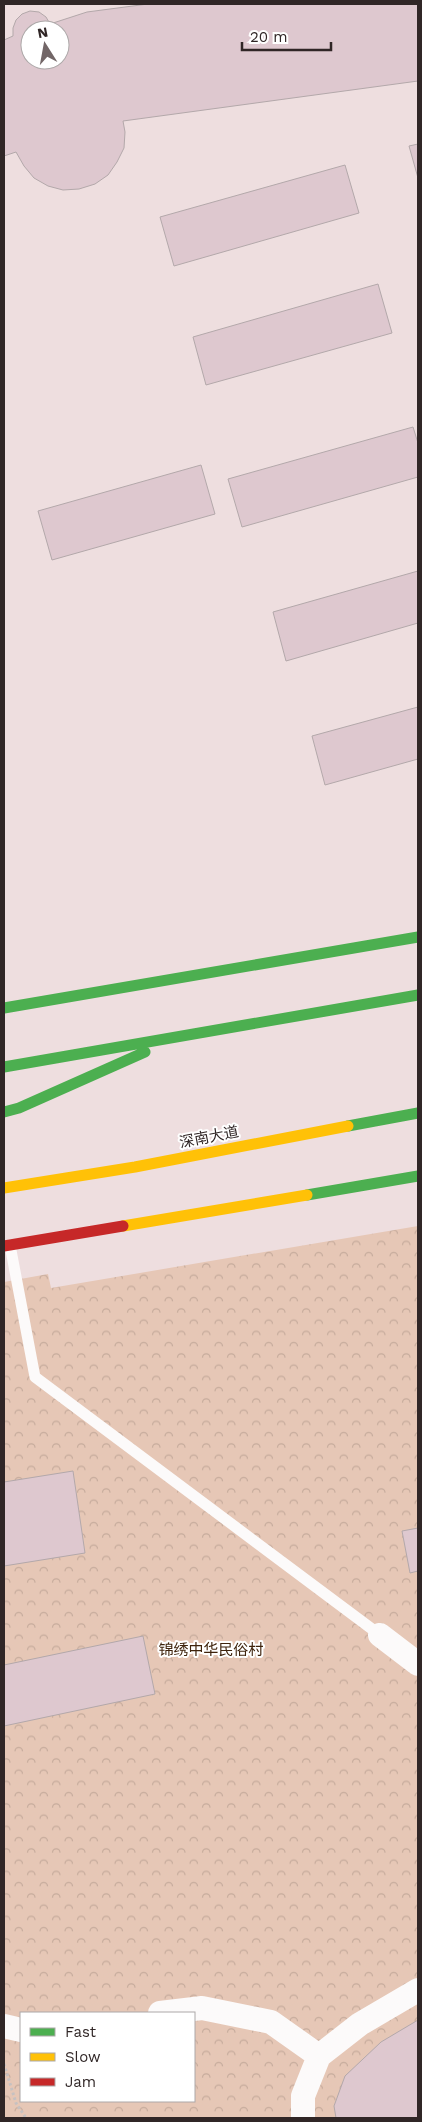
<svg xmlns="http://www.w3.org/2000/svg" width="422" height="2122" viewBox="0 0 422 2122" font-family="'Work Sans','Noto Sans SC',sans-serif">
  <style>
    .forest { fill: url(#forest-crowns); fill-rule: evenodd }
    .building { fill: #dec8cf; stroke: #b3a8aa; fill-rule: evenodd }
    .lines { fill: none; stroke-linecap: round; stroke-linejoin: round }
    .path { stroke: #c6c1c1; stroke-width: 3; stroke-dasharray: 2.5 2.5; stroke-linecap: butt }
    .lane { stroke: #fcfafa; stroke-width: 11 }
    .street { stroke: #fcfafa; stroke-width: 24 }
    .fast { stroke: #4caf50; stroke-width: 11 }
    .slow { stroke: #ffc107; stroke-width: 11 }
    .jam { stroke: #c62828; stroke-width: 11 }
    .labels { text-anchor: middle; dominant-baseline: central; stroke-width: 4; stroke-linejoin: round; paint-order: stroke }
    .street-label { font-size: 15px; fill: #302626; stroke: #fff }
    .park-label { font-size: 15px; fill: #3e230c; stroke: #fff }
  </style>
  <defs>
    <pattern id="forest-crowns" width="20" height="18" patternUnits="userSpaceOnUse" patternTransform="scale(1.25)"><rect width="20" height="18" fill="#e6c7b6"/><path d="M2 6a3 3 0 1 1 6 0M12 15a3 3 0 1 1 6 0" fill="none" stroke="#c6ab9c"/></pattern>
  </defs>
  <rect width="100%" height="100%" fill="#eededf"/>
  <!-- forest -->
  <path class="forest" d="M418 1226V2118H4V1282L48 1274 51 1288ZM21 2013H194V2101H21Z"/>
  <!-- building -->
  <path class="building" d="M148 4H418V81L123 121 125 132 124 148 117 162 108 175 95 184 79 189 63 190 48 186 34 178 24 166 16 152 4 156V40L13 36V28L16 20 22 14 30 11 39 12 46 17 50 24 87 12ZM30 30H60V60H30Z
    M418 144V178L409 146Z
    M345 165 359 213 174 266 160 217Z
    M378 284 392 333 206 385 193 337Z
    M413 427 418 443V477L242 527 228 479Z
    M201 465 215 514 52 560 38 511Z
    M418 571V623L286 661 273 612Z
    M418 707V759L325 785 312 736Z
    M73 1471 85 1553 4 1566V1482Z
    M418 1528V1571L410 1573 402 1531Z
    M143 1636 155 1694 4 1726V1665Z
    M418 2020V2118H336L334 2106 345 2076 381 2042Z"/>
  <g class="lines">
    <!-- path -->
    <path class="path" d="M4 2064 16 2103 26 2118"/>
    <!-- lane -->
    <path class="lane" d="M10 1245 35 1377 380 1635"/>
    <!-- street -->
    <path class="street" d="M380 1635 418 1664
      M160 2013 202 2008 271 2022 319 2056
      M4 2026 21 2030
      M303 2118V2096L319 2056 360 2024 418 1990"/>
    <!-- fast -->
    <path class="fast" d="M4 1008 418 937
      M4 1067 418 995
      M4 1112 19 1108 145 1052
      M348 1126 418 1113
      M307 1195 418 1176"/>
    <!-- slow -->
    <path class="slow" d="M4 1188 135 1167 348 1126
      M123 1226 307 1195"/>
    <!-- jam -->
    <path class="jam" d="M4 1246 123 1226"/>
  </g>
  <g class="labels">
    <!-- street labels -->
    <g class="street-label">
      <text transform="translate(209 1137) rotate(-11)">深南大道</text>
    </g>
    <!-- park labels -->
    <g class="park-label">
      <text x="211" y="1650">锦绣中华民俗村</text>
    </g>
  </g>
  <!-- border -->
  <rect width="422" height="2122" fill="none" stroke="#302626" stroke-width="10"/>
  <!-- legend -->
  <rect x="20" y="2012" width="175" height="90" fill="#ffffff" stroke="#aca8a8"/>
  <rect x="30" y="2028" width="25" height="8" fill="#4caf50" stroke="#aca8a8"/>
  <text x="65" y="2037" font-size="15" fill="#302626">Fast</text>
  <rect x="30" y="2053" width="25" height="8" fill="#ffc107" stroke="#aca8a8"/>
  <text x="65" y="2062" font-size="15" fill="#302626">Slow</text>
  <rect x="30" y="2078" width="25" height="8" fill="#c62828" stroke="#aca8a8"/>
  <text x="65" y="2087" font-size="15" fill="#302626">Jam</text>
  <!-- north arrow -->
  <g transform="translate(45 45) rotate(349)"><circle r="24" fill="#ffffff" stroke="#aca8a8"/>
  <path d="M0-4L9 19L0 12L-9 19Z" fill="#726667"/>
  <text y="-8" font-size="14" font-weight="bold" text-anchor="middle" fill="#302626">N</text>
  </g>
  <!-- scale -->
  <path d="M242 42v8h89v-8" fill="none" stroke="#302626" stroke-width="2.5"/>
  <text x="250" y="42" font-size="15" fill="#302626" stroke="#ffffff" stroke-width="4" paint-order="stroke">20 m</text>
</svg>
